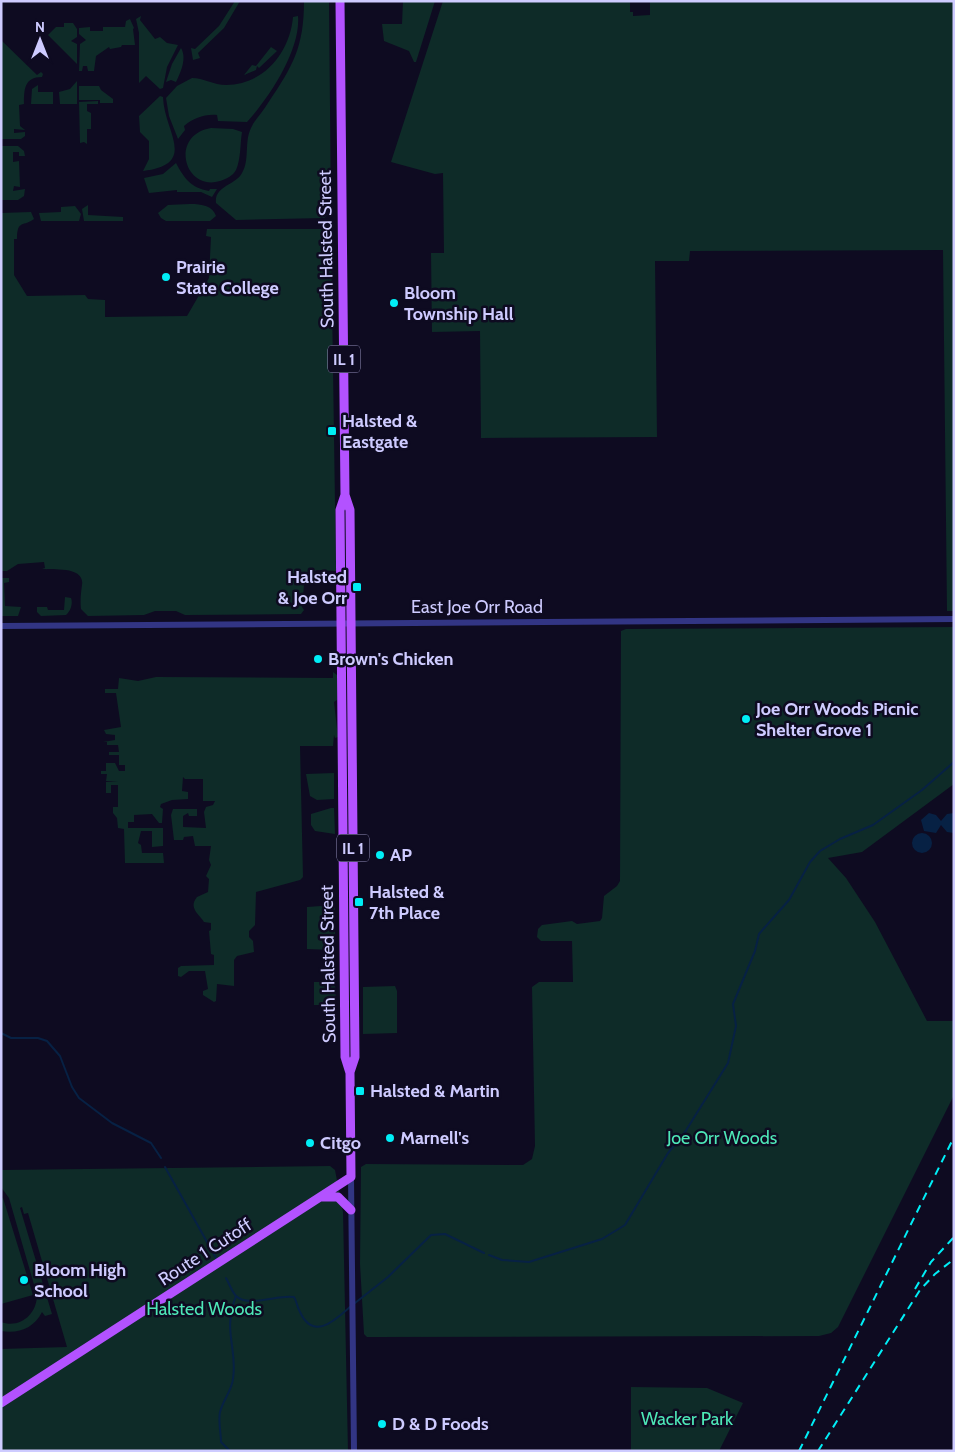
<svg xmlns="http://www.w3.org/2000/svg" width="955" height="1452" viewBox="0 0 955 1452" font-family="Cabin,sans-serif">
  <style>
    .green { fill: #0e2b28 }
    .water { fill: #072144 }
    .lines { fill: none; stroke-linecap: round; stroke-linejoin: round }
    .stream { stroke: #072144; stroke-width: 2 }
    .tertiary { stroke: #323584; stroke-width: 6 }
    .primary { stroke: #b352ff; stroke-width: 9 }
    .rail { stroke: #00eef6; stroke-width: 2; stroke-dasharray: 8 6; stroke-linecap: butt }
    .poi-dot { fill: #00eef6; stroke: #0e0b21; stroke-width: 2 }
    .labels { text-anchor: middle; dominant-baseline: central; stroke-width: 5; stroke-linejoin: round; paint-order: stroke }
    .shield { fill: #0e0b21; stroke: #9491bc; stroke-width: 1 }
    .shield-label { font-size: 16px; font-weight: bold; fill: #cecbff }
    .street-label { font-size: 18px; fill: #cecbff; stroke: #0e0b21 }
    .poi-label { font-size: 18px; font-weight: bold; fill: #cecbff; stroke: #0e0b21; text-anchor: start }
    .park-label { font-size: 18px; fill: #4ee8b8; stroke: #0e0b21 }
  </style>
  <rect width="100%" height="100%" fill="#0e0b21"/>
  <!-- green -->
  <path class="green" d="M235 1H240L224 28 198 53 200 58 193 60 191 48 195 49 219 26Z
    M304 1H329L331 212 324 218 236 220 216 203C214 186 236 185 242 173 250 160 244 142 251 128 255 119 263 112 268 103 293 66 304 47 304 1Z
    M403 1H435L416 62H414L409 51 384 41 382 24H402Z
    M443 1H630V12H633V16L650 15V1H954V611H947L943 250 690 251 689 261H655L657 437 481 438 480 331 432 332 431 253H444L443 173 435 174 391 162Z
    M141 16 140 20 155 39 160 37 167 43 178 45 167 67 163 88 160 89 146 76 139 83V33L136 19Z
    M298 16C301 50 269 98 247 122L218 121 217 115C204 114 194 118 184 126L185 130 178 139 169 116 166 98 177 86 192 78C203 78 214 85 226 85 264 85 290 52 293 17Z
    M130 19 134 28 133 29 135 45H122L121 47 110 49 109 47 96 56 94 71H88L87 66H83L82 71H79L80 44 86 40 79 34V28L90 27V31H103V27H125L126 21Z
    M64 23H73L77 29V37L71 41 77 44V64L48 35 56 27H64Z
    M1 40 37 75 41 72 43 74 42 77C24 77 24 90 24 104L19 105 20 126 25 130 14 129V133L25 132V136L21 139H1Z
    M271 47 277 51 259 68 257 66 256 70 244 75 252 65 256 66Z
    M181 48C187 58 181 72 176 82L171 80 166 82 172 64Z
    M77 81V104H60L59 92 70 89Z
    M38 85V92H53V104H31L32 89Z
    M79 86H99L101 90 113 99V103H100V100H79Z
    M160 96 163 97C164 132 199 164 143 171L149 159V141L140 132 139 116Z
    M98 101V104H87V111L91 113V129H87V144L84 142 80 143 79 102Z
    M211 128 233 129 242 132C240 144 241 159 236 170 233 176 226 179 220 181 184 192 169 135 211 128Z
    M1 146H18L24 151 25 156H19V152H13V162L19 161 20 187 14 186 13 191 25 189 24 196 18 200H1Z
    M176 163C184 178 191 188 209 191L210 189H217L212 197 201 192H177V190L149 193 144 178 163 174Z
    M88 205V215L123 217V221H84L82 209Z
    M168 205C182 205 211 199 216 216L210 221H166L161 218 158 213Z
    M75 206 81 214 79 221H41L39 213 61 212V207Z
    M31 212 34 219C24 227 17 219 17 239H14V275L27 296 85 295 88 299 105 300V317L187 316 209 278 211 237 206 236 207 229H321L331 233 336 571 317 570 305 574 302 607 304 610 301 614 185 615 176 611H155L144 615 88 616 81 609C80 601 81 592 82 585 85 566 53 570 42 569L45 568 44 562 18 564 7 571H1V213Z
    M1 578H9V582L4 583 5 606 21 607 18 616H1Z
    M65 597 71 598C73 603 71 611 66 615L41 616 37 612V607H47L48 610H64Z
    M954 627V784L862 852 828 858 846 878 875 922 927 1021H954V1095L838 1327 831 1333 819 1336 367 1337 364 1334 360 1264 361 1167 366 1164 523 1165 532 1159 535 1146 532 987 539 982H573L572 941H541L537 937 538 929 542 925 572 921 577 924 600 921 602 918 604 896 617 886 620 881 621 631 626 629Z
    M333 672 337 675V700L334 702 338 737 335 738 334 735 333 746H300L303 877 300 880 256 892 255 925 249 931V937L253 941 254 952 237 956 234 960V986L217 984 216 1001 214 1002 203 995V991L208 989 205 971H189L181 977 178 976V968L181 966 214 965V955L211 954 209 931 211 930V923L204 922C199 914 188 908 197 897L208 892 209 879 206 876 211 865 209 860 211 846H195L193 836 184 837 183 840H174L171 815 173 809H197V816H189L188 813 183 816V827L206 828 204 812 206 807 213 805 215 801H203V779H185L183 777 182 791 188 792V799L172 800 161 804 160 807 163 809 162 823H159L152 814 134 815V822H128V828H163V846L152 847V831H141L138 843 141 845 142 853H163L164 863H125L124 829 118 828 117 818 113 813V807H118V785H111V793H106V782H118L106 781 107 774H101V771H106V763H115L119 771H125V765H119V755H109V752H119L118 745H107V742H103L115 740V735L106 734 104 730 121 727 116 693H105V689H118L119 678 138 681 156 677 333 678Z
    M334 773V799L317 800 310 796 306 774Z
    M331 808H334L335 834 315 831 311 825V814Z
    M335 905V950L307 949V907Z
    M314 982H335L336 1005H314Z
    M395 986 397 991V1033L363 1034V987Z
    M330 1166 335 1170 343 1212 348 1451H1V1349L67 1347 28 1213 24 1214 22 1207 20 1208 52 1314 45 1316 42 1312C34 1328 19 1334 1 1331V1322C20 1329 37 1314 37 1295L9 1198 1 1187V1170Z
    M3 1198 33 1295 1 1304V1199Z
    M631 1387 707 1388 743 1403 719 1451H631Z"/>
  <!-- water -->
  <path class="water" d="M929 813 936 815 941 821 947 814 954 813V833L947 832 941 825 936 833 924 831 921 820Z
    M912 843a10 10 0 1 1 20 0a10 10 0 1 1-20 0Z"/>
  <g class="lines">
    <!-- stream -->
    <path class="stream" d="M1 1033 11 1038H38L47 1041 60 1056 72 1087 79 1098 112 1123 151 1143 161 1158
      M165 1167 216 1258
      M489 1255 502 1260 529 1262 602 1239 625 1225 668 1153 685 1132 728 1063 736 1026 733 1004 755 951 759 934 789 900 810 862 820 851 840 839 873 825 922 790 954 762
      M226 1278C229 1283 232 1292 236 1296 248 1308 279 1294 294 1297 297 1302 297 1307 300 1312 314 1342 336 1319 351 1306
      M355 1303 388 1277 431 1235 445 1234 484 1253
      M230 1451 221 1442C221 1433 218 1421 220 1412 223 1400 232 1390 233 1379 238 1348 222 1332 236 1296"/>
    <!-- tertiary -->
    <path class="tertiary" d="M1 626 954 619
      M351 1177 354 1451"/>
    <!-- primary -->
    <path class="primary" d="M340 1 345 495 350 510 355 1057 350 1072
      M322 1197H338L351 1210
      M1 1403 351 1177 350 1073 345 1057 340 510 345 495"/>
    <!-- rail -->
    <path class="rail" d="M915 1289 931 1262 954 1237
      M799 1451 954 1137
      M818 1451 920 1290 935 1274 954 1259"/>
  </g>
  <!-- markers -->
  <g class="poi-dot">
    <circle cx="166" cy="277" r="5"/>
    <circle cx="394" cy="303" r="5"/>
    <rect x="327" y="426" width="10" height="10" rx="2.5"/>
    <rect x="352" y="582" width="10" height="10" rx="2.5"/>
    <circle cx="318" cy="659" r="5"/>
    <circle cx="746" cy="719" r="5"/>
    <circle cx="380" cy="855" r="5"/>
    <rect x="354" y="897" width="10" height="10" rx="2.5"/>
    <rect x="355" y="1086" width="10" height="10" rx="2.5"/>
    <circle cx="390" cy="1138" r="5"/>
    <circle cx="310" cy="1143" r="5"/>
    <circle cx="24" cy="1280" r="5"/>
    <circle cx="382" cy="1424" r="5"/>
  </g>
  <g class="labels">
    <!-- shield labels -->
    <g class="shield">
      <rect x="328" y="345.5" width="32" height="27" rx="4"/>
      <rect x="337" y="834.5" width="32" height="27" rx="4"/>
    </g>
    <g class="shield-label">
      <text x="344" y="359">IL 1</text>
      <text x="353" y="848">IL 1</text>
    </g>
    <!-- street labels -->
    <g class="street-label">
      <text transform="translate(326 249) rotate(-91)">South Halsted Street</text>
      <text x="477" y="607">East Joe Orr Road</text>
      <text transform="translate(328 964) rotate(-91)">South Halsted Street</text>
      <text transform="translate(205 1252) rotate(-33)">Route 1 Cutoff</text>
    </g>
    <!-- poi labels -->
    <g class="poi-label">
      <text x="176" y="267">Prairie<tspan x="176" dy="21">State College</tspan></text>
      <text x="404" y="293">Bloom<tspan x="404" dy="21">Township Hall</tspan></text>
      <text x="342" y="421">Halsted &amp;<tspan x="342" dy="21">Eastgate</tspan></text>
      <text x="347" y="577" text-anchor="end">Halsted<tspan x="347" dy="21">&amp; Joe Orr</tspan></text>
      <text x="328" y="659">Brown's Chicken</text>
      <text x="756" y="709">Joe Orr Woods Picnic<tspan x="756" dy="21">Shelter Grove 1</tspan></text>
      <text x="390" y="855">AP</text>
      <text x="369" y="892">Halsted &amp;<tspan x="369" dy="21">7th Place</tspan></text>
      <text x="370" y="1091">Halsted &amp; Martin</text>
      <text x="400" y="1138">Marnell's</text>
      <text x="320" y="1143">Citgo</text>
      <text x="34" y="1270">Bloom High<tspan x="34" dy="21">School</tspan></text>
      <text x="392" y="1424">D &amp; D Foods</text>
    </g>
    <!-- park labels -->
    <g class="park-label">
      <text x="722" y="1138">Joe Orr Woods</text>
      <text x="204" y="1309">Halsted Woods</text>
      <text x="687" y="1419">Wacker Park</text>
    </g>
  </g>
  <!-- border -->
  <rect width="955" height="1452" fill="none" stroke="#cecbff" stroke-width="5"/>
  <!-- north arrow -->
  <g transform="translate(40 40)" stroke="#0e0b21" stroke-width="4" paint-order="stroke">
  <path d="M0-4L9 19L0 12L-9 19Z" fill="#cecbff"/>
  <text y="-8" font-size="14" font-weight="bold" text-anchor="middle" fill="#cecbff">N</text>
  </g>
</svg>
